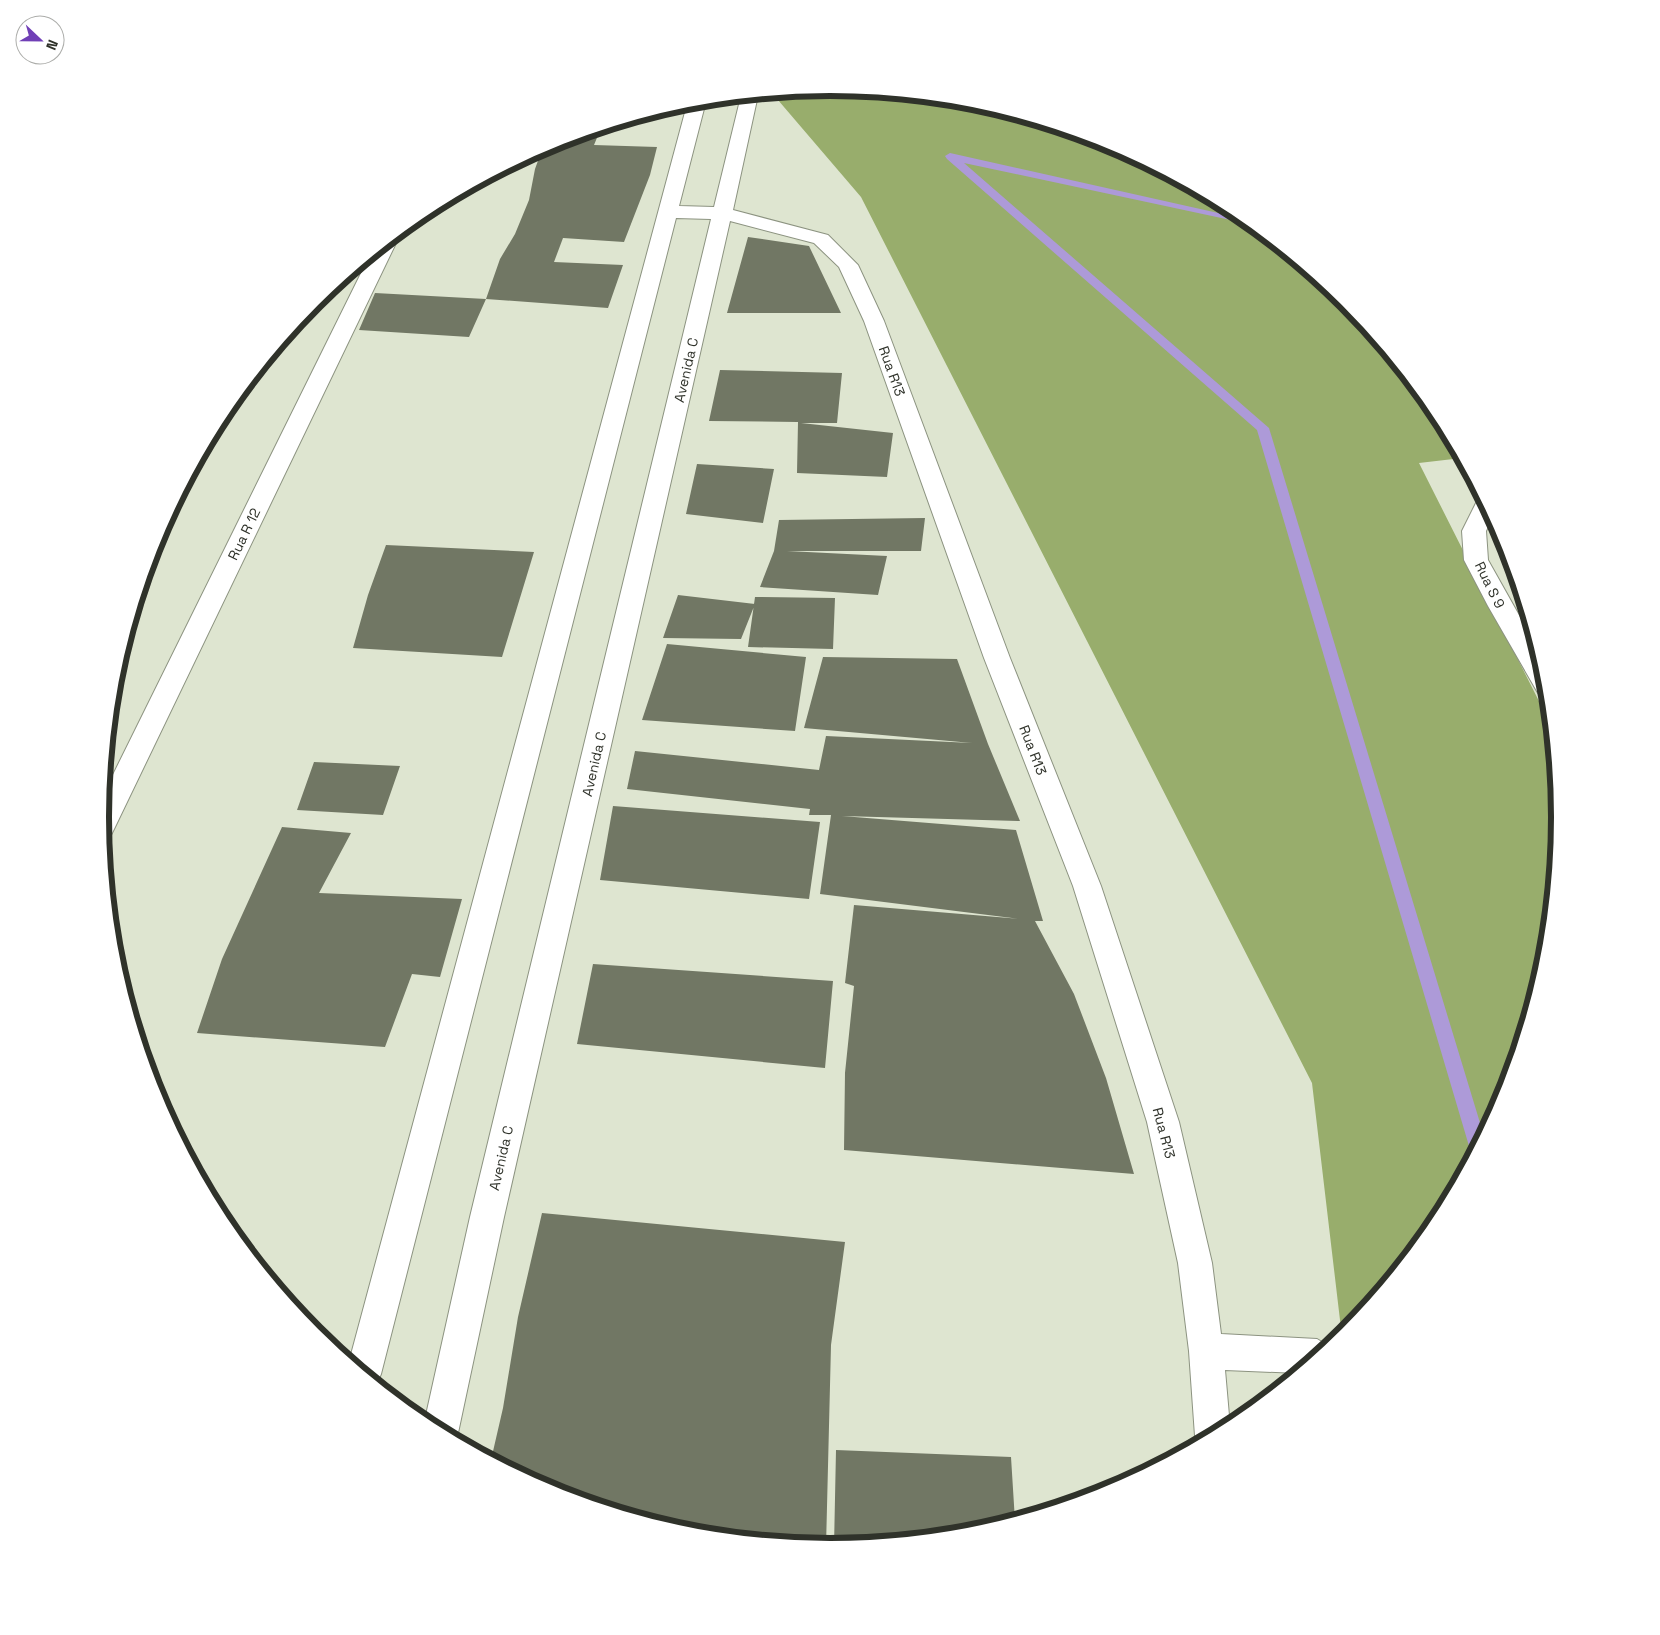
<svg xmlns="http://www.w3.org/2000/svg" width="1660" height="1635" viewBox="0 0 1660 1635" font-family="'Space Grotesk',sans-serif">
  <style>
    .forest { fill: #98ad6c }
    .lines { fill: none; stroke-linecap: round; stroke-linejoin: round }
    .stream { fill: #ad9ad8; fill-rule: evenodd }
    .building { fill: #717764 }
    .minor-casing { stroke: #8c9380; stroke-width: 2 }
    .minor { fill: #fff; fill-rule: evenodd }
    .labels { text-anchor: middle; dominant-baseline: central; stroke-width: 5; stroke-linejoin: round; paint-order: stroke }
    .street-label { font-size: 14px; fill: #2f322a; stroke: #fff }
    .rim { fill: none; stroke: #2f322a; stroke-width: 6 }
  </style>
  <rect width="100%" height="100%" fill="#dee5d0"/>
  <!-- forest -->
  <path class="forest" d="M830 88 973 102 1110 143 1236 211 1346 302 1437 412 1462 458 1419 463 1551 725 1560 818 1546 960 1504 1097 1437 1223 1342 1337 1312 1083 861 197 772 93Z"/>
  <g class="lines">
    <!-- stream -->
    <path class="stream" d="M950 153 1245 219 1254 225 964 163 1269 428 1484 1136 1474 1153 1469 1146 1257 430 947 159 945 156Z"/>
  </g>
  <!-- building -->
  <path class="building" d="M601 128 594 145 657 147 650 175 624 242 563 238 554 262 623 265 608 308 486 299 500 259 515 234 529 200 535 169 543 147 551 143Z
    M748 237 809 246 841 313H727Z
    M375 293 486 299 469 337 359 330Z
    M720 370 842 373 837 423H801L893 433 887 477 797 473 798 422 709 421Z
    M697 464 774 469 763 523 686 514Z
    M925 518 921 551H787L887 556 878 595 760 587 774 551 779 520Z
    M386 545 534 552 502 657 353 648 368 595Z
    M678 595 755 604 741 639 663 638Z
    M755 597 835 598 833 649 748 647Z
    M667 644 806 657 795 731 642 720Z
    M823 657 957 659 988 744 1020 821 842 816 1016 830 1043 921H1035L1074 994 1106 1078 1134 1174 844 1150 845 1073 854 986 845 983 854 905 1021 919 820 894 831 815H809L810 809 627 789 635 751 819 770 826 736 972 743 804 728Z
    M314 762 400 766 383 815 297 810Z
    M613 806 820 822 809 899 600 880Z
    M282 827 351 833 319 893 462 899 440 977 412 974 385 1047 197 1033 222 959Z
    M593 964 833 981 825 1068 577 1044Z
    M542 1213 845 1242 831 1345 826 1547 687 1533 550 1492 491 1460 503 1408 518 1317Z
    M836 1450 1011 1457 1015 1521 972 1534 834 1547Z"/>
  <g class="lines">
    <!-- minor casing -->
    <g class="minor-casing">
      <path id="minor" d="M758 95 733 210 828 235 858 265 884 321 1010 658 1101 886 1179 1122 1212 1263 1221 1334 1317 1339 1330 1347 1298 1373 1225 1370 1230 1427 1198 1444 1195 1436 1189 1351 1178 1263 1147 1122 1073 886 984 658 864 321 839 267 814 243 730 221 504 1217 458 1433 455 1441 424 1424 470 1217 711 219 676 218 381 1374 376 1385 349 1362 688 101H706L679 206 714 207 741 96Z
        M393 237 397 241 115 827 111 835 102 838 100 817 102 797 370 255Z
        M1484 500 1493 516 1486 531 1488 560 1538 649 1546 675 1548 695 1538 693 1488 606 1464 560 1462 531 1476 503Z"/>
    </g>
    <!-- minor -->
    <use href="#minor" class="minor"/>
  </g>
  <g class="labels">
    <!-- street labels -->
    <g class="street-label">
      <text transform="translate(686 370) rotate(-77)">Avenida C</text>
      <text transform="translate(892 371) rotate(70)">Rua R13</text>
      <text transform="translate(244 534) rotate(-64)">Rua R 12</text>
      <text transform="translate(1490 585) rotate(64)">Rua S 9</text>
      <text transform="translate(1033 750) rotate(69)">Rua R13</text>
      <text transform="translate(594 764) rotate(-77)">Avenida C</text>
      <text transform="translate(1164 1133) rotate(75)">Rua R13</text>
      <text transform="translate(501 1158) rotate(-77)">Avenida C</text>
    </g>
  </g>
  <!-- crop -->
  <path d="M0 0H1660V1635H0ZM109 817a721 721 0 1 1 1442 0a721 721 0 1 1-1442 0Z" fill="#fff" fill-rule="evenodd"/>
  <path class="rim" d="M109 817a721 721 0 1 1 1442 0a721 721 0 1 1-1442 0Z"/>
  <!-- north arrow -->
  <g transform="translate(40 40) rotate(112)"><circle r="24" fill="#ffffff" stroke="#acadaa"/>
  <path d="M0-4L9 19L0 12L-9 19Z" fill="#703fb6"/>
  <text y="-8" font-size="14" font-weight="bold" text-anchor="middle" fill="#2f322a">N</text>
  </g>
</svg>
